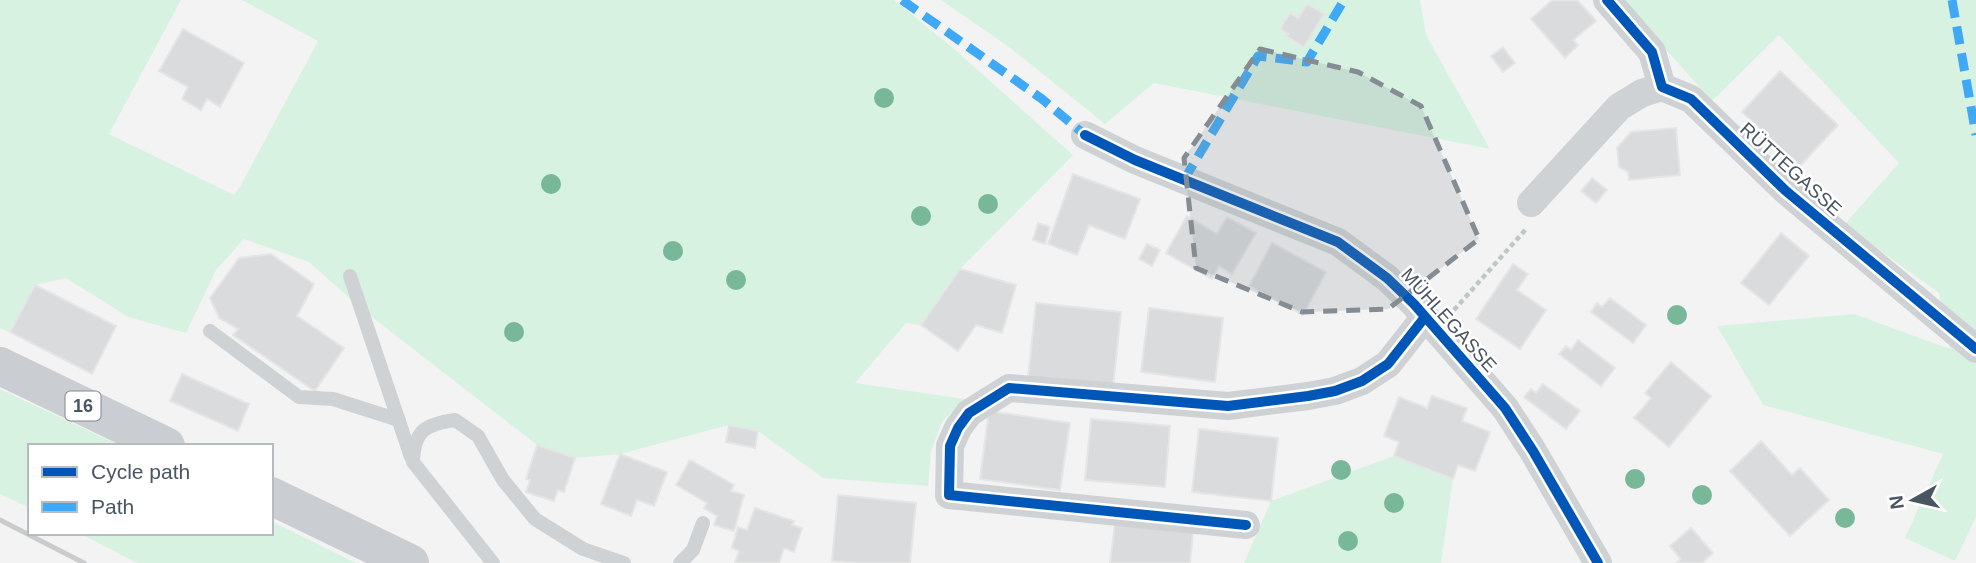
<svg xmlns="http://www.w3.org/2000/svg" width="1976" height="563" viewBox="0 0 1976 563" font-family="Arial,sans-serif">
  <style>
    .green { fill: #d8f2e2 }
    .building { fill: #dadbdd; stroke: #e5e5e6; stroke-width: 2 }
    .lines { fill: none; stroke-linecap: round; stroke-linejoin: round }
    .path { stroke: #bcc8c4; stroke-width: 4.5; stroke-dasharray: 5 3.5; stroke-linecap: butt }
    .service { stroke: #cfd2d4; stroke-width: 14 }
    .minor { stroke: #cfd2d4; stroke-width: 28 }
    .primary { stroke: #caced2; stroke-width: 38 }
    .rail { stroke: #c9cbcd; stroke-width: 5 }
    .quiet { stroke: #3fa9f5; stroke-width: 9; stroke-dasharray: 18 9; stroke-linecap: butt }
    .cycleway-casing { stroke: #fff; stroke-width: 15 }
    .cycleway { stroke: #0057b8; stroke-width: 10 }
    .tree { fill: #78b899 }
    .marked { fill: #848c94; fill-opacity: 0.2; stroke: #848c94; stroke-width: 5; stroke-dasharray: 14 9; stroke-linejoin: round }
    .labels { text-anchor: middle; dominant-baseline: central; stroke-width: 5; stroke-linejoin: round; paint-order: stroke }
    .shield { fill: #fff; stroke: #808890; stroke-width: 2 }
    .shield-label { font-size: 18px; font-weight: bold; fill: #495561 }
    .street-label { font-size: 19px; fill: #495561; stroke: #fff }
  </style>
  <rect width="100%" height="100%" fill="#f3f3f3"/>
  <!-- green -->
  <path class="green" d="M0 0H181L109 134 234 195 240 187 318 41 242 0H894L953 48 1073 155 960 269 920 325 906 323 855 383 964 399 942 422 931 451 928 486 823 478 758 431 729 425 620 454 575 458 537 445 364 311 309 262 244 239 216 270 186 333 128 317 66 278 35 285 10 332 0 328Z
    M941 0H1420L1426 35 1490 149 1154 83 1105 124 1009 47Z
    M1621 0H1976V517L1955 561 1905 538 1943 454 1763 405 1717 326 1854 314 1950 349 1939 293 1844 225 1899 163 1779 35 1712 101Z
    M0 389 121 446H30V508L0 494Z
    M1394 456 1453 479 1441 563H1244L1271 501Z
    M271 521 356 563H137L79 533H271Z"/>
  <!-- building -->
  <path class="building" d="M1552 0H1577L1596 21 1573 40 1578 45 1565 58 1531 19Z
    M1307 4 1324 14 1304 47 1286 36 1288 34 1280 29 1290 13 1298 18Z
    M183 29 244 63 220 107 207 99 201 110 182 99 188 87 159 71Z
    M1503 47 1515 63 1503 72 1491 56Z
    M1780 71 1838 125 1800 166 1742 112Z
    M1676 128 1680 175 1629 180 1628 172 1619 167 1617 148 1631 132Z
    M1073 174 1140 199 1125 239 1089 225 1077 255 1048 244Z
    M1592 178 1607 190 1596 203 1581 191Z
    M1187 216 1217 234 1227 217 1256 233 1232 274 1219 266 1212 279 1166 253Z
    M1038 223 1050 227 1045 244 1033 240Z
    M1781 233 1809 256 1769 305 1741 283Z
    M1272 243 1326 272 1303 315 1249 286Z
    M1147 244 1160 250 1152 266 1139 259Z
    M271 254 314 284 297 316 344 348 315 391 233 335 238 329 219 318 210 298 239 258Z
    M1513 264 1528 274 1517 290 1546 310 1520 349 1476 319Z
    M960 269 1016 285 1002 333 976 325 958 351 921 325Z
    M35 285 116 326 92 374 10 332Z
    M1610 298 1646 325 1633 343 1591 312 1597 303 1602 307Z
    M1036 303 1121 312 1113 387 1028 378Z
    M1149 308 1223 318 1215 382 1141 372Z
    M1578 340 1615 368 1601 386 1559 354 1566 346 1571 350Z
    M1671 362 1711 396 1669 447 1634 418 1651 398 1645 393Z
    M182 374 249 404 238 431 170 401Z
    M1543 384 1580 411 1566 429 1524 397 1531 389 1536 393Z
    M1432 396 1467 408 1462 421 1490 432 1475 471 1458 465 1453 479 1394 456 1399 442 1384 436 1399 397 1427 408Z
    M989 411 1070 423 1060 490 980 479Z
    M1091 419 1170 426 1165 487 1085 480Z
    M729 425 758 431 755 448 726 442Z
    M1199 429 1278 438 1271 501 1192 492Z
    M1761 441 1792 475 1800 468 1829 500 1790 536 1730 471Z
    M537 445 575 458 564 492 558 490 554 501 526 492 530 480 526 479Z
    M620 454 667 472 654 506 637 500 631 516 601 504Z
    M690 460 734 485 731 491 744 495 734 531 714 525 717 516 704 508 707 503 676 485Z
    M838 495 916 503 910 563H857L832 561Z
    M755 508 794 521 792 525 802 528 794 552 784 548 779 563H735L739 551 732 548 738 527 747 530Z
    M1115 523 1193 532 1190 563H1110Z
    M1691 528 1713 553 1702 563H1676L1681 559 1670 546Z"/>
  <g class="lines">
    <!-- path -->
    <path class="path" d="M1454 310 1527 228"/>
    <!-- service -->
    <path class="service" d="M350 276 411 457
      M210 331 299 397 333 399 399 420
      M493 563 413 462C414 431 425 424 455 420L478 436 503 480 535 519 583 549 624 563
      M680 563 693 550 703 523"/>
    <!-- minor -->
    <path class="minor" d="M1607 0 1652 52 1662 87 1691 99 1786 191 1976 349
      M1085 135 1135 160 1338 242 1387 278 1414 304 1505 408 1533 451 1598 563
      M1531 203 1619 107 1642 93 1662 87
      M1246 525 949 495 950 446 958 428 969 413 1009 388 1228 406 1308 396 1335 391 1362 381 1388 364 1425 317"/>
    <!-- primary -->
    <path class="primary" d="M0 366 166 446
      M271 496 410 563"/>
    <!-- rail -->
    <path class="rail" d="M0 520 84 563"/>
    <!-- quiet -->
    <path class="quiet" d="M902 0 1042 99 1085 135
      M1952 0 1976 135
      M1184 180 1258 56 1307 62 1344 0"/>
    <!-- cycleway casing -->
    <g class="cycleway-casing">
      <path id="cycleway" d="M1607 0 1652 52 1662 87 1691 99 1786 191 1976 349
        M1085 135 1135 160 1338 242 1387 278 1414 304 1505 408 1533 451 1598 563
        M1246 525 949 495 950 446 958 428 969 413 1009 388 1228 406 1308 396 1335 391 1362 381 1388 364 1425 317"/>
    </g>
    <!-- cycleway -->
    <use href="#cycleway" class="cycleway"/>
  </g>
  <!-- trees -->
  <g class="tree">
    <circle cx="884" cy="98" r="10"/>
    <circle cx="551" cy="184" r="10"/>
    <circle cx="988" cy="204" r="10"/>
    <circle cx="921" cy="216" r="10"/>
    <circle cx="673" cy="251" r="10"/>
    <circle cx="736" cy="280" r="10"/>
    <circle cx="1677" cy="315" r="10"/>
    <circle cx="514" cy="332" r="10"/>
    <circle cx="1341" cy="470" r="10"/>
    <circle cx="1635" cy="479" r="10"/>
    <circle cx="1702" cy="495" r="10"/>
    <circle cx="1394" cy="503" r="10"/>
    <circle cx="1845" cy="518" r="10"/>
    <circle cx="1348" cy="541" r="10"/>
  </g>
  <!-- marked area -->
  <path class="marked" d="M1260 49 1358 72 1421 106 1479 239 1388 309 1302 312 1196 268 1184 158Z"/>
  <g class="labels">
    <!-- shield labels -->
    <rect class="shield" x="65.5" y="391.5" width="35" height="29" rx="5"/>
    <g class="shield-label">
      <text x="83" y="406">16</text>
    </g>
    <!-- street labels -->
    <g class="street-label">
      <text transform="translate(1791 169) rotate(42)">RÜTTEGASSE</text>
      <text transform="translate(1449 320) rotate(48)">MÜHLEGASSE</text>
    </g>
  </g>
  <!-- legend -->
  <rect x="28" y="444" width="245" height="91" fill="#ffffff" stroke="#b6bbc0" stroke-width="2"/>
  <rect x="42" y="467" width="35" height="10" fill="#0057b8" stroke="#b6bbc0" stroke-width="2"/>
  <text x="91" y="479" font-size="21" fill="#495561">Cycle path</text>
  <rect x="42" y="502" width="35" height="10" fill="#3fa9f5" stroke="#b6bbc0" stroke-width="2"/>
  <text x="91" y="514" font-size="21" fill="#495561">Path</text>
  <!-- north arrow -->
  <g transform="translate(1913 500) rotate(262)" stroke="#ffffff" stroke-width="5" paint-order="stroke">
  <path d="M0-5L12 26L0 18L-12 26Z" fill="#495561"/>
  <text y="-10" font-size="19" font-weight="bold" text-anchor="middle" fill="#495561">N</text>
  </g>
</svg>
